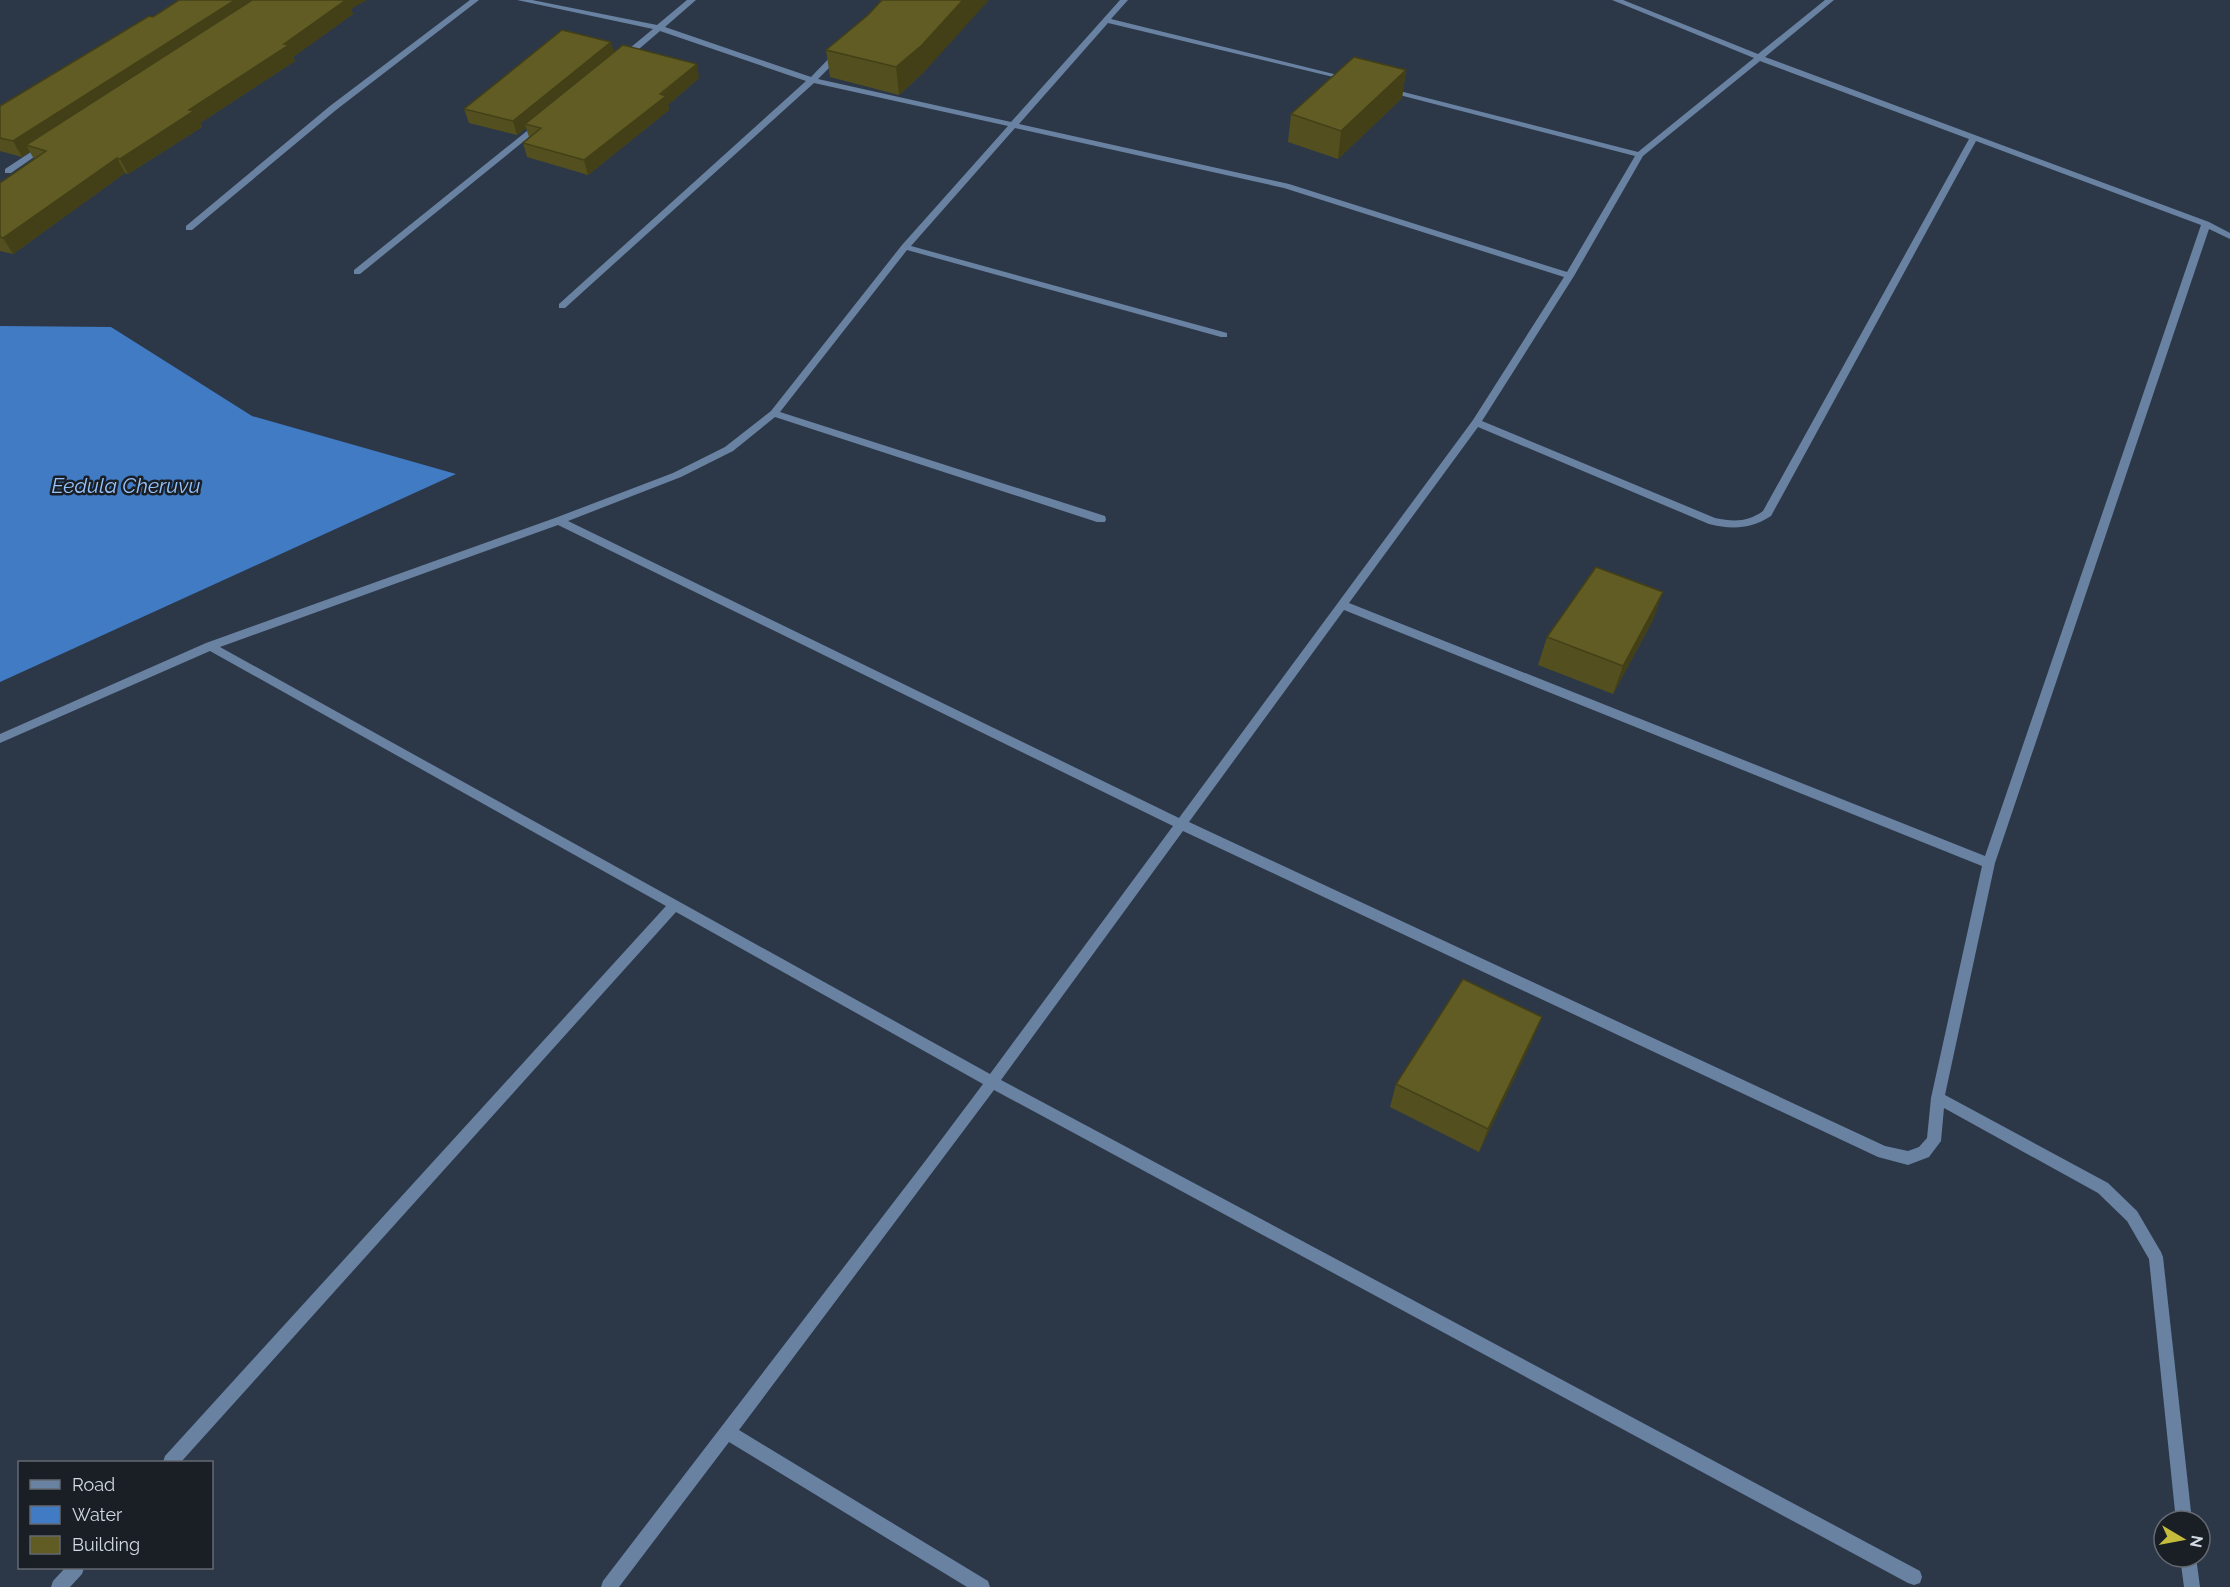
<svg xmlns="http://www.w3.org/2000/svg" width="2230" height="1587" viewBox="0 0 2230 1587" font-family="Raleway,sans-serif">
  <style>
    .water { fill: #417bc4 }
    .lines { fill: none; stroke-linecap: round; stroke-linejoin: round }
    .street { fill: #6982a2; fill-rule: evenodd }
    .wall { fill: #534f1e }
    .shaded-wall { fill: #434018 }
    .building { fill: #605c23; stroke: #434018; stroke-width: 1.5 }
    .labels { text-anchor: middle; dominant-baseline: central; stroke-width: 5; stroke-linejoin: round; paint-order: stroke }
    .water-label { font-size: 21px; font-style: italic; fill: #95c2fc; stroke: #1a1f26 }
  </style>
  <rect width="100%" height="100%" fill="#2c3848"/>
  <!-- water -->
  <path class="water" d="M0 326 111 327 252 416 456 474 0 682Z"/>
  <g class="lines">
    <!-- street -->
    <path class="street" d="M470 0H479L336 110 192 230H186V226L330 106Z
      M517 0H532L657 25 687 0H696L665 27 811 77 837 50H843V54L818 79 1011 122 1120 0H1128L1111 19 1354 79 1350 81 1108 23 1019 124 1289 184 1567 272 1635 156 1384 91V87L1638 152 1754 58 1612 0H1623L1758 54 1825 0H1834L1765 57 2209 222 2230 233V239L2209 229 1995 863 1945 1095 2108 1183 2137 1211 2161 1252 2163 1257 2192 1521H2176L2149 1259 2127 1221 2098 1193 1944 1108 1941 1141 1929 1157 1908 1165 1878 1157 1183 831 1001 1080 1920 1571 1922 1577 1920 1583 1914 1585 1908 1583 994 1090 739 1430 988 1581 990 1587H967L729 1442 619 1587H601L603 1581 926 1160 983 1084 676 912 181 1462H163L165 1456 666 906 210 651 0 743V734L206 643 555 518 673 473 725 447 771 411 902 245 1008 126 814 83 565 308H559V304L806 81 660 31 625 61H619V57L653 29ZM1760 61 1969 139 1763 511C1748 522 1734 522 1715 518L1482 421 1574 276 1643 156ZM1015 128 1284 188 1564 277 1473 420 1179 818 568 521 681 477 733 451 775 417 1097 522H1105L1106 519 1105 516 780 412 907 250 1221 337H1227V333L911 246ZM1976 141 2201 225 1985 856 1349 603 1478 427 1709 524C1732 530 1751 529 1771 516ZM558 525 1173 826 990 1074 220 647ZM1344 610 1982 866 1931 1098 1927 1138 1919 1147 1908 1151 1885 1146 1189 822Z
      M538 122 545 124 360 274H354V270Z
      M40 146 47 148 11 173H5V169Z
      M2180 1557H2196L2200 1587H2184Z
      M65 1568H84L82 1574 70 1587H51L53 1581Z"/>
  </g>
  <!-- wall -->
  <path class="wall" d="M351 9 353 14 293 57 295 61 200 123 202 127 128 174 125 173 13 254 0 251V183L34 159 30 152 22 157 0 151V106L153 17Z
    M826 50 924 72 899 95 830 77Z
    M614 53 699 78 668 105 669 110 588 175 527 157 523 143 529 137 526 128 517 135 469 123 464 109Z
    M1406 70 1402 98 1338 159 1288 142 1291 114Z
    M1653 620 1613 694 1538 665 1547 637Z
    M1532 1041 1479 1152 1390 1107 1396 1084Z"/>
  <!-- shaded-wall -->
  <path class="shaded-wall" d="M235 0H265L26 145 30 152 22 157 13 141Z
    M341 0H367L351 9 353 14 293 57 295 61 200 123 202 127 128 174 120 159Z
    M963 0H989L924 72 899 95 896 67Z
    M611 42 615 56 525 124 526 128 517 135 513 121Z
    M697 64 699 78 668 105 669 110 588 175 584 160Z
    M1406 70 1402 98 1338 159 1341 131Z
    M117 158 125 173 13 254 3 238Z
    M1663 592 1653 620 1613 694 1623 666Z
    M1542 1017 1532 1041 1479 1152 1488 1129Z"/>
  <!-- building -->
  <path class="building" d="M179 0H235L13 141 0 138V106L149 16 153 17Z
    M252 0H346L284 44 289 45 189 110 194 111 120 159 117 158 3 238 0 237V183L46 151 26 145Z
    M882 0H963L922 45 896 67 826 50 868 15Z
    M562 30 611 42 513 121 464 109Z
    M623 45 697 64 660 94 666 96 584 160 523 143 541 128 525 124Z
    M1354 57 1406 70 1341 131 1291 114Z
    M1596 567 1663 592 1623 666 1547 637Z
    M1463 979 1542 1017 1488 1129 1396 1084Z"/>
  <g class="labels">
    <!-- water labels -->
    <g class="water-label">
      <text x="126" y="485">Eedula Cheruvu</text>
    </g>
  </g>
  <!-- legend -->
  <rect x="18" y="1461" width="195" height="108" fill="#1a1f26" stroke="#646972" stroke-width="1.5"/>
  <rect x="30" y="1480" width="30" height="9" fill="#6982a2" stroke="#646972" stroke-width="1.5"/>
  <text x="72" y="1491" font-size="18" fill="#d2d9e3">Road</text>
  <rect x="30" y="1506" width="30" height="18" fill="#417bc4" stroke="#646972" stroke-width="1.5"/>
  <text x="72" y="1521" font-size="18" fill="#d2d9e3">Water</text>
  <rect x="30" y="1536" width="30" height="18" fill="#605c23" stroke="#646972" stroke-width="1.5"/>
  <text x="72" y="1551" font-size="18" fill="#d2d9e3">Building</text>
  <!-- north arrow -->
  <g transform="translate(2182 1539) rotate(100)"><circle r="28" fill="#1a1f26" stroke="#646972" stroke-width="1.5"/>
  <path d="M0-4.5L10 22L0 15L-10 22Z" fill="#c5bc3d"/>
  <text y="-9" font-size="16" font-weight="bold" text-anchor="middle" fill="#d2d9e3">N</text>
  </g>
</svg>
